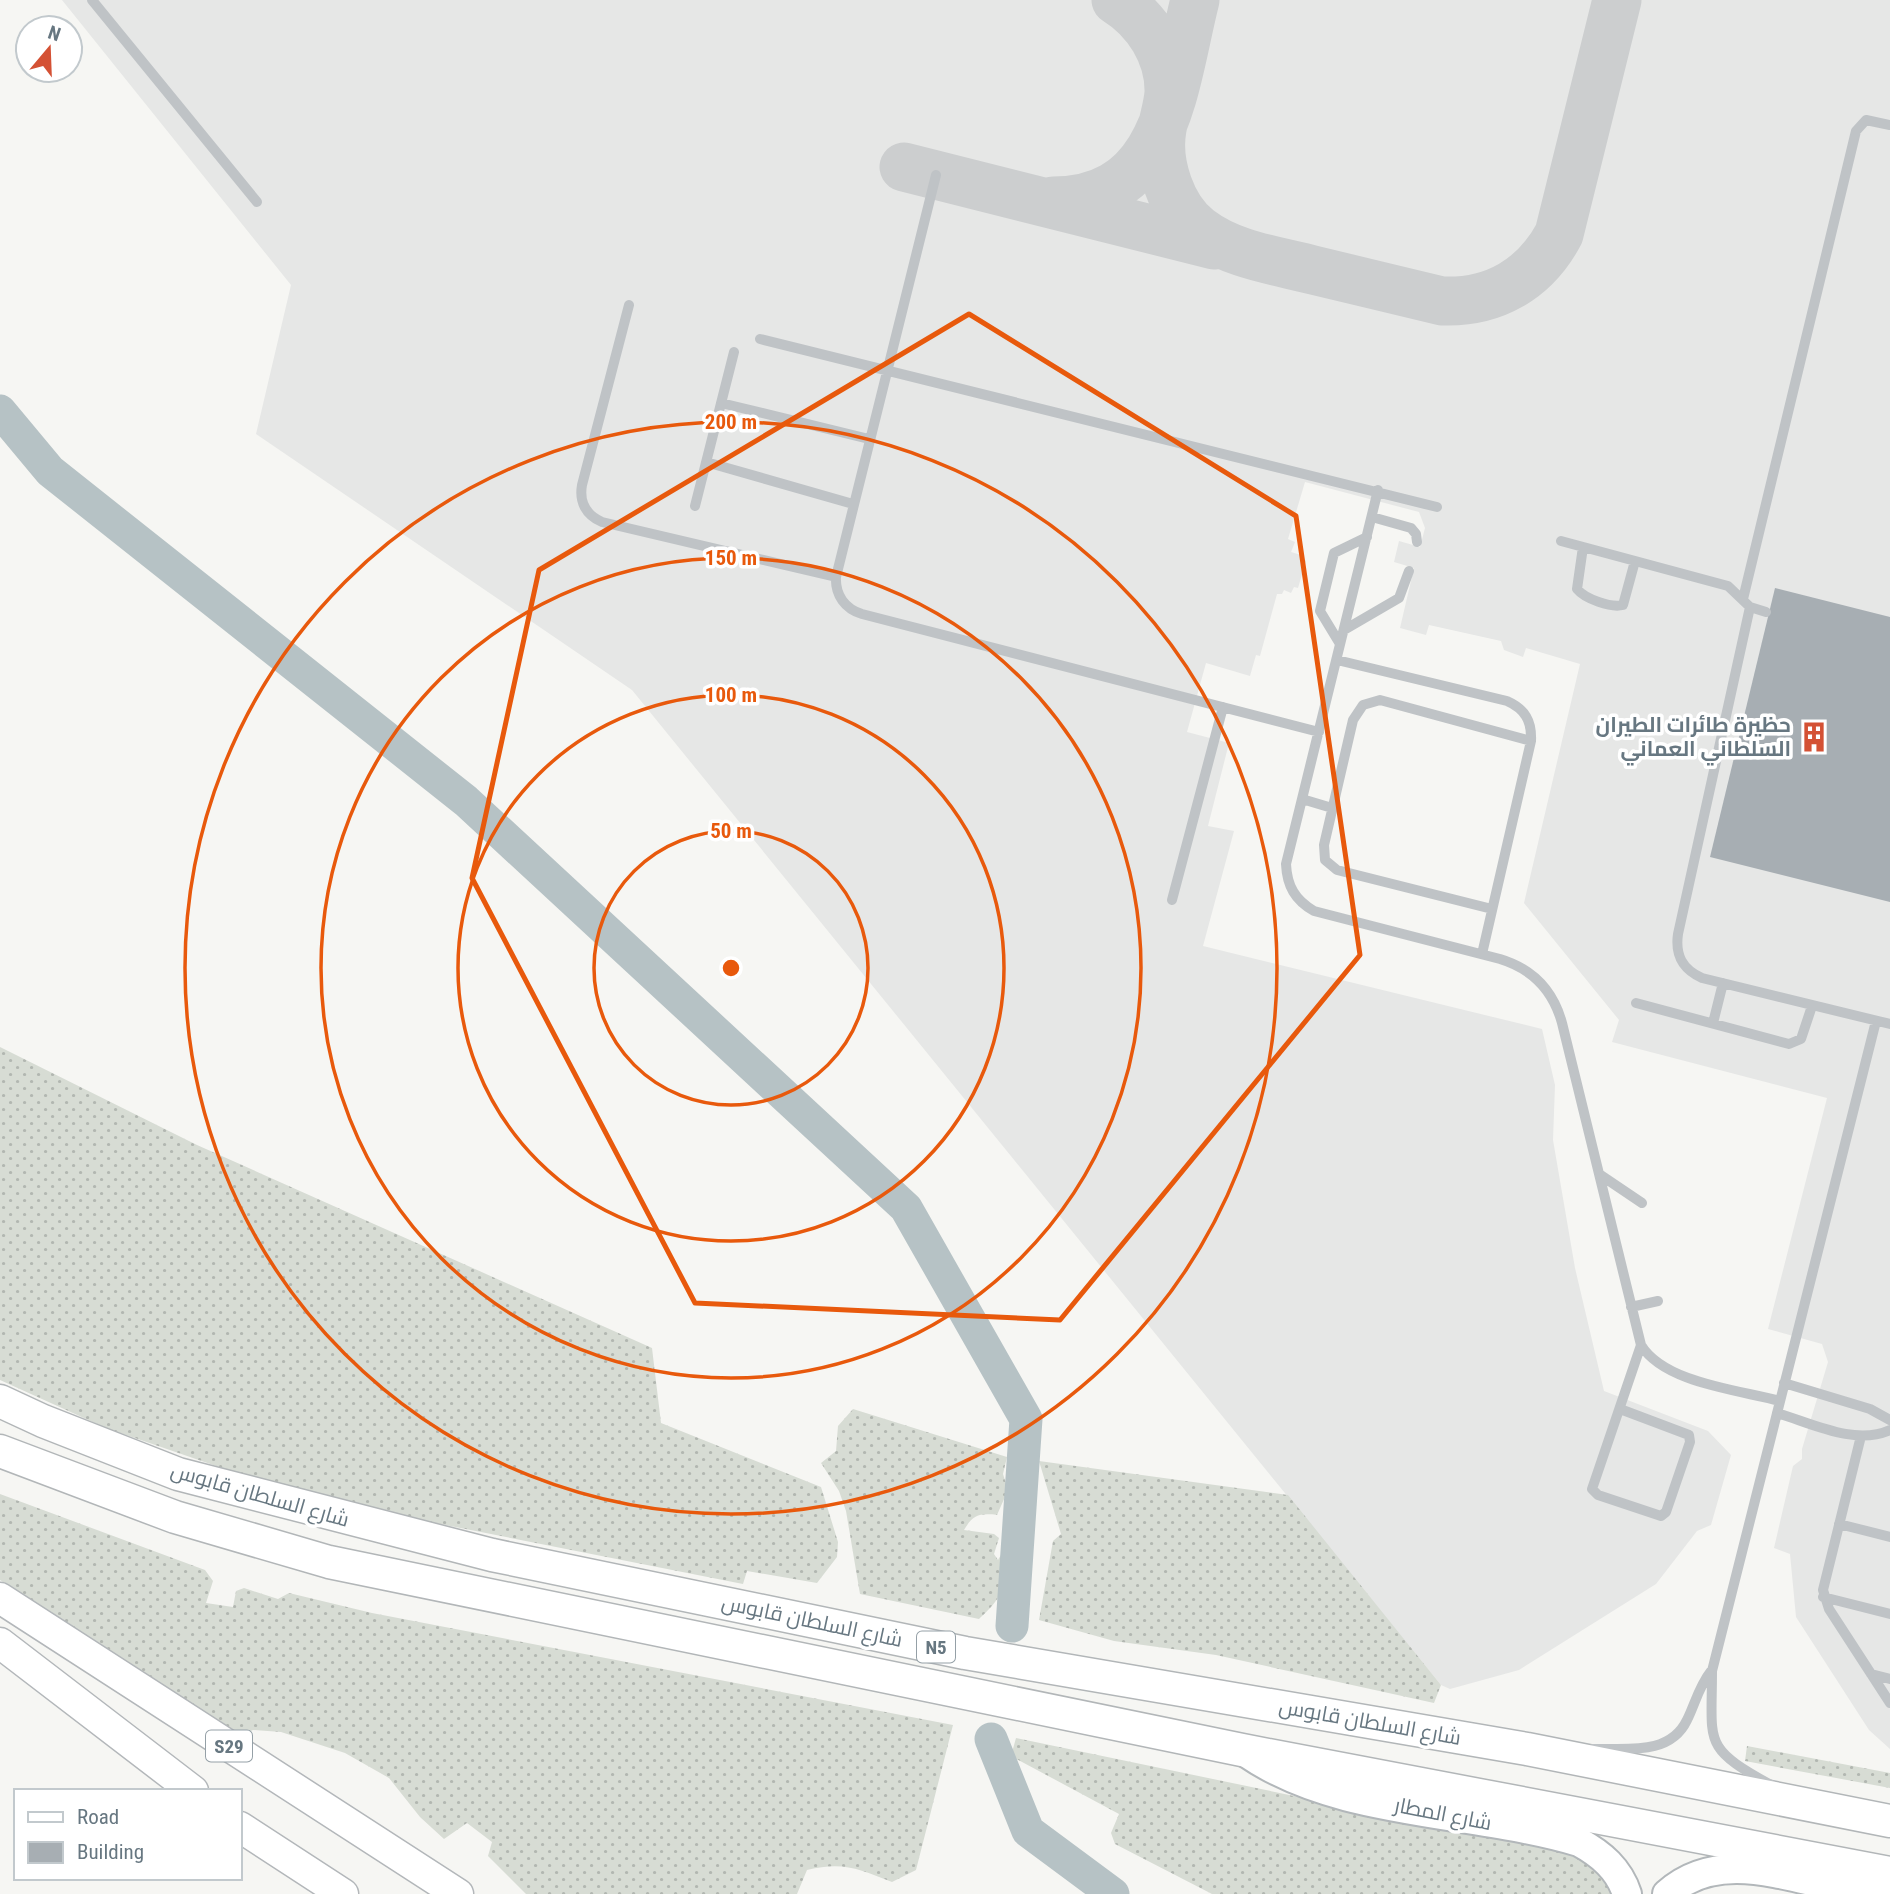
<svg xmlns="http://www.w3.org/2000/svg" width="1890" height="1894" viewBox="0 0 1890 1894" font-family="'Roboto Condensed',Cairo,sans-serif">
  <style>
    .built { fill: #e6e7e6 }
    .grass { fill: url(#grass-dots) }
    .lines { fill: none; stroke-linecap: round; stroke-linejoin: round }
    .river { stroke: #b6c2c5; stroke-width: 33 }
    .taxiway { stroke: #cccecf; stroke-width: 49 }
    .building { fill: #a7aeb3 }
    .secondary-casing { stroke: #b2b7ba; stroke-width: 32 }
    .primary-casing { stroke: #b3b7ba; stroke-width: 33 }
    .trunk-casing { stroke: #b2b6b8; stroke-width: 35 }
    .service { stroke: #bfc3c6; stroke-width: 10 }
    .secondary { stroke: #fff; stroke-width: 28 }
    .primary { stroke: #fff; stroke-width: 30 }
    .trunk { stroke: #fff; stroke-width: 32 }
    .marked { fill: none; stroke: #e8590c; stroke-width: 5; stroke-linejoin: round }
    .ring { fill: none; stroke: #e8590c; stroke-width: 3.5 }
    .labels { text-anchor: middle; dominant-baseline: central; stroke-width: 7; stroke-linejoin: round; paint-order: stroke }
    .shield { fill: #fff; stroke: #95a0a7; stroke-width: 2 }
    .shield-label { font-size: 19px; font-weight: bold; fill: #677781 }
    .poi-label { font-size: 21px; font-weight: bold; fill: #677781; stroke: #fff; text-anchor: end }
    .street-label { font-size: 21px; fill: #677781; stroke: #fff }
    .centre { fill: #e8590c; stroke: #fff; stroke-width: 3.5 }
    .ring-label { font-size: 21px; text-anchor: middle; font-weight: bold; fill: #e8590c; stroke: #fff; stroke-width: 7; stroke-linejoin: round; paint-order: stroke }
  </style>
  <defs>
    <pattern id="grass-dots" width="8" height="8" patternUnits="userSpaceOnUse" patternTransform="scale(1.75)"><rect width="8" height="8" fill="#d7dcd4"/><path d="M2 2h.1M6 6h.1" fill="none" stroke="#b2b7b1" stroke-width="1.8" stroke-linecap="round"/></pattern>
  </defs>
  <rect width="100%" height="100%" fill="#f6f6f3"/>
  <!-- built -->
  <path class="built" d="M62 0H1890V1749L1869 1730 1796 1617 1790 1554 1774 1548 1793 1466 1802 1459V1449L1828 1362 1822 1344 1768 1329 1827 1098 1612 1042 1619 1020 1524 903 1580 664 1526 648 1523 657 1504 650 1501 641 1429 625 1426 635 1400 628 1414 568 1394 562 1399 541 1420 547 1425 528 1419 512 1305 482 1288 539 1295 542 1291 552 1301 555 1306 561 1298 588 1294 587 1291 593 1284 590 1282 594H1277L1260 656 1256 655 1250 676 1206 663 1187 732 1229 743 1208 826 1234 831 1203 946 1542 1029 1555 1085 1553 1140 1575 1268 1604 1391 1708 1431 1731 1455 1711 1525 1697 1531 1656 1584 1519 1670 1450 1689 1441 1685 632 690 256 434 291 285Z"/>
  <!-- grass -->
  <path class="grass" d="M0 1047 197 1145 652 1348 661 1423 821 1487 838 1542 837 1557 817 1583 747 1571 743 1584 410 1518 248 1477 106 1428 0 1380Z
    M853 1409 1007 1457 1003 1474 1008 1490 997 1515C979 1513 973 1515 964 1530L994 1534 999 1538 994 1554 998 1560 1001 1555 1007 1558C1010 1585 998 1602 979 1619L860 1594 846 1511 839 1491 821 1463 836 1451 838 1426Z
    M1039 1461 1288 1495 1441 1685 1434 1703 1216 1655 1114 1641 1039 1620 1053 1541 1061 1534Z
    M0 1494 205 1570 213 1581 206 1603 233 1607 236 1591 244 1588 278 1599 289 1593 372 1613 953 1725 916 1870 892 1882C859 1869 843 1861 807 1870L797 1894H526L488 1856 492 1842 467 1823 444 1839 420 1817 389 1778 345 1753 281 1732 253 1730 238 1737 0 1580Z
    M1016 1738 1578 1855 1600 1873 1614 1894H1212L1115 1844 1111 1833 1119 1814 1011 1756Z
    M1747 1746 1890 1773V1788L1745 1761Z"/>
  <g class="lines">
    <!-- river -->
    <path class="river" d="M0 411 50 471 466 801 906 1208 1026 1419 1012 1626
      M991 1739 1028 1831 1113 1894"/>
    <!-- taxiway -->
    <path class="taxiway" d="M1116 0C1147 19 1170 55 1169 93 1168 106 1164 117 1162 129 1156 163 1171 209 1199 230 1232 255 1274 260 1313 270 1356 280 1399 291 1442 301 1494 303 1535 279 1559 234L1617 0
      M904 167 1214 245
      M1053 201C1168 201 1173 87 1195 0"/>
  </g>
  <!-- building -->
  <path class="building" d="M1775 588 1890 617V902L1710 857Z"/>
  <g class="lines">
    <!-- secondary casing -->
    <g class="secondary-casing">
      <path id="secondary" d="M1248 1754C1340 1817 1473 1810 1579 1842 1601 1854 1619 1869 1627 1894
        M1667 1894C1727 1840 1811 1890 1881 1894"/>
    </g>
    <!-- primary casing -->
    <g class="primary-casing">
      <path id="primary" d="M0 1598 458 1894
        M0 1643 193 1791
        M240 1827 343 1894"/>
    </g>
    <!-- trunk casing -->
    <g class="trunk-casing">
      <path id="trunk" d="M0 1401 43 1421 178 1474 492 1555 965 1653 1527 1749 1890 1821
        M0 1451 175 1517 329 1562 1242 1750 1890 1873"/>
    </g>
    <!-- service -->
    <path class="service" d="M92 0 257 202
      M936 175 836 577C835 595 845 609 862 614L1319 732
      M629 305 582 485C579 502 586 515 602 522L836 577
      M760 339 1437 507
      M721 403 869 439
      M706 462 853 504
      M1378 490 1286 864C1287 886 1295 900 1314 911L1500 959C1533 969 1553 990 1562 1023L1641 1345C1664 1383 1739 1390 1780 1401
      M695 506 734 352
      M1372 517 1411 528 1416 534 1417 542
      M1561 541 1728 586 1750 607 1766 612
      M1583 547 1577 589C1585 599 1611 608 1623 605L1635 561
      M1743 599 1856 131 1866 120 1890 125
      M1750 607 1678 934C1675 955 1682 969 1702 978L1890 1024
      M1344 630 1399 598 1409 571
      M1340 644 1320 611 1334 553 1367 537
      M1337 660 1507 701C1525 709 1532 721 1531 741L1482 954
      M1302 799 1332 808
      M1172 900 1223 707
      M1492 909 1337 870 1325 860 1324 845 1353 720 1363 705 1380 700 1531 741
      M1636 1003 1789 1044 1801 1039 1812 1006
      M1713 1023 1723 983
      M1599 1174 1642 1203
      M1631 1307 1658 1301
      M1784 1383 1870 1409 1890 1420
      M1620 1409 1689 1435 1690 1442 1666 1512 1661 1516 1598 1495 1592 1489 1641 1345
      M1777 1413C1811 1423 1855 1446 1890 1430
      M1861 1436 1823 1590 1829 1609 1890 1703
      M1839 1524 1890 1537
      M1823 1597 1890 1614
      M1871 1674 1890 1679
      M1593 1749C1626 1748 1670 1756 1687 1720 1695 1704 1699 1686 1711 1671
      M1771 1785C1702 1747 1712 1744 1712 1671L1876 1021"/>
    <!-- secondary -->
    <use href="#secondary" class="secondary"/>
    <!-- primary -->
    <use href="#primary" class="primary"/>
    <!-- trunk -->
    <use href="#trunk" class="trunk"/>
  </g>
  <!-- marked area -->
  <path class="marked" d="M969 314 1296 516 1360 955 1060 1320 695 1303 472 878 539 570Z"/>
  <!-- distance rings -->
  <g class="ring">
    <circle cx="731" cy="968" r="137"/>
    <circle cx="731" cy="968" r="273"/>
    <circle cx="731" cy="968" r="410"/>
    <circle cx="731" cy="968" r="546"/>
  </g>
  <!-- icons -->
  <defs>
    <g id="building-bare" transform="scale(2.415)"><path d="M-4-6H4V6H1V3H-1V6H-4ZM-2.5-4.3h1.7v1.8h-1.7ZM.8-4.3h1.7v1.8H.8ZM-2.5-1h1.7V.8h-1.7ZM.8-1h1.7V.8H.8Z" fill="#d45134" stroke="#fff" stroke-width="2.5" paint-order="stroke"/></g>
  </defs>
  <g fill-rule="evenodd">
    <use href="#building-bare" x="1814" y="737"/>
  </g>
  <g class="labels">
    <!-- shield labels -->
    <g class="shield">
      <rect x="917" y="1631.5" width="38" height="31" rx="5"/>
      <rect x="206" y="1730.5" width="46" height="31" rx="5"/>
    </g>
    <g class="shield-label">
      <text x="936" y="1647">N5</text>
      <text x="229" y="1746">S29</text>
    </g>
    <!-- poi labels -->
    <g class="poi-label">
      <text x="1791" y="725">حظيرة طائرات الطيران<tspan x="1791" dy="24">السلطاني العماني</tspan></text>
    </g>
    <!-- street labels -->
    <g class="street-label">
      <text transform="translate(260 1495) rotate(16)">شارع السلطان قابوس</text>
      <text transform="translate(812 1621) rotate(12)">شارع السلطان قابوس</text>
      <text transform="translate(1370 1722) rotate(10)">شارع السلطان قابوس</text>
      <text transform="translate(1443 1814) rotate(11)">شارع المطار</text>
    </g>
  </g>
  <circle cx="731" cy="968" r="10" class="centre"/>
  <g class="ring-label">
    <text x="731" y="429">200 m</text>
    <text x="731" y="565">150 m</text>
    <text x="731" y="702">100 m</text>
    <text x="731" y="838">50 m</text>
  </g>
  <!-- legend -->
  <rect x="14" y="1789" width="228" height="91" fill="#ffffff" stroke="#c2c9cd" stroke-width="2"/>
  <rect x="28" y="1812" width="35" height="10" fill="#ffffff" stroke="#c2c9cd" stroke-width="2"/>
  <text x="77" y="1824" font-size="21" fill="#677781">Road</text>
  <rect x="28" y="1842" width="35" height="21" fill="#a7aeb3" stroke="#c2c9cd" stroke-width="2"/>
  <text x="77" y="1859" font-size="21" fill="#677781">Building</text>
  <!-- north arrow -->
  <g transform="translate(49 49) rotate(19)"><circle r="33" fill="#ffffff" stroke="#c2c9cd" stroke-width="2"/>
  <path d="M0-5L12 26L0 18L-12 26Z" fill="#d45134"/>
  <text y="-10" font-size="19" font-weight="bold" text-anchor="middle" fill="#677781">N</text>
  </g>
</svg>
